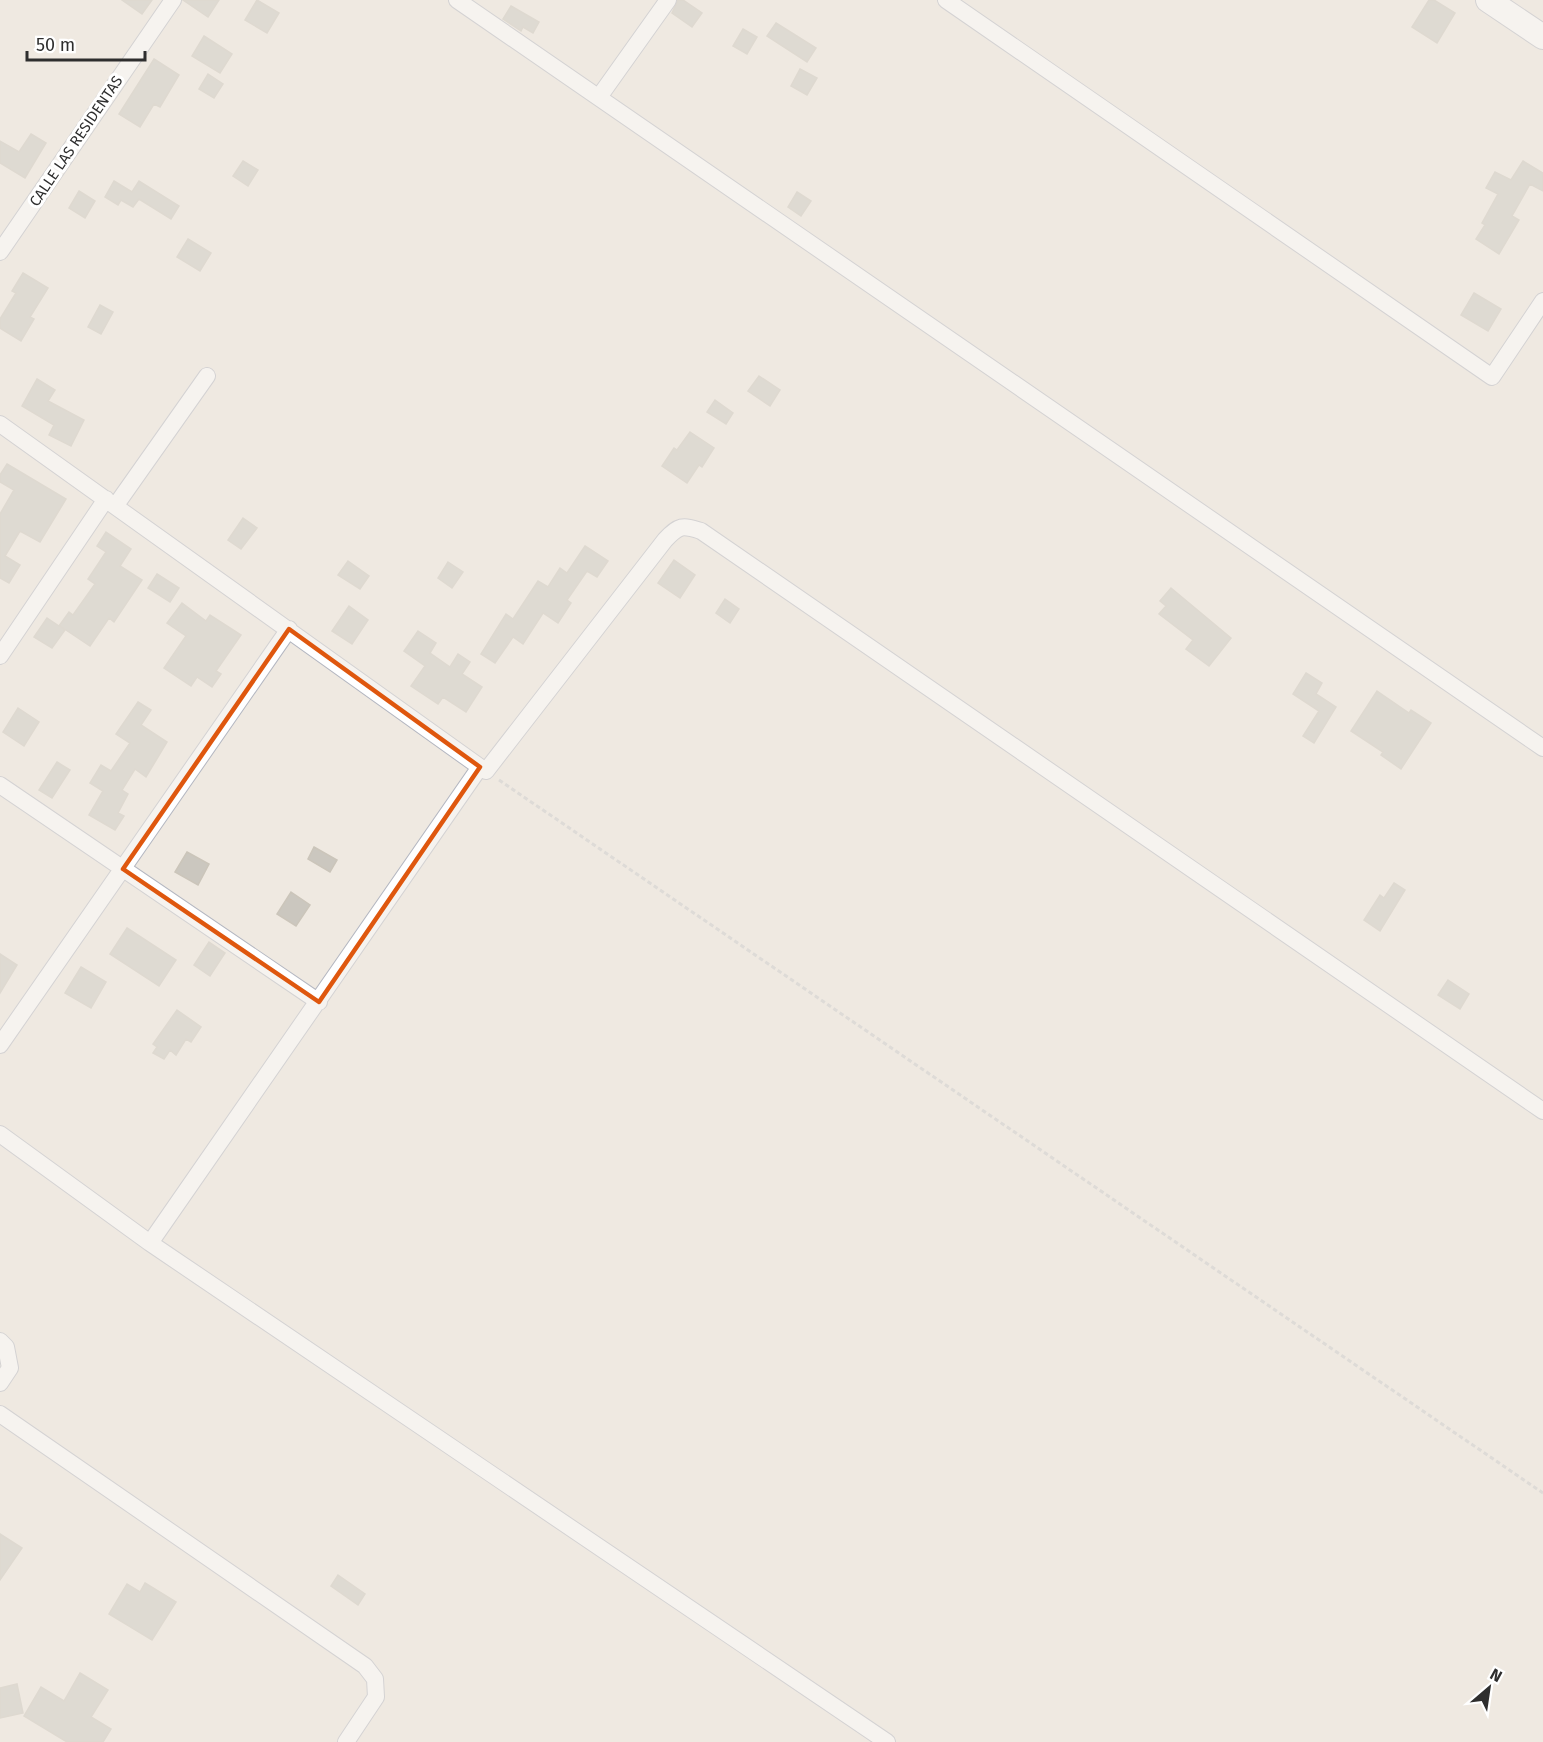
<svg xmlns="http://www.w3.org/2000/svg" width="1543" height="1742" viewBox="0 0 1543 1742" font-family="'Fira Sans',sans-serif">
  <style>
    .building { fill: #cbc7bf; stroke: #cbc5ba; stroke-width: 1.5 }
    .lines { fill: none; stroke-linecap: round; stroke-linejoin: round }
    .street-casing { stroke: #b4b7c1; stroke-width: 18 }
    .secondary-casing { stroke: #b4b7c1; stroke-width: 26 }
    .path { stroke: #c9c9c9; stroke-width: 3; stroke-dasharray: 4.5 3; stroke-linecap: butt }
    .street { stroke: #fff; stroke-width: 16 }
    .secondary { stroke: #fff; stroke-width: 24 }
    .marked { fill: none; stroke: #df570e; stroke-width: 4.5; stroke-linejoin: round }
    .labels { text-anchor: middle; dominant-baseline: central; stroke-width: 6; stroke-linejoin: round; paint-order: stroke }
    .street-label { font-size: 15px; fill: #2e2e2e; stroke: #fff }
  </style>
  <rect width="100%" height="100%" fill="#efe9e1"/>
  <!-- building -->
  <path class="building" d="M122 0H152L142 14Z
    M183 0H219L208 17Z
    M257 0 279 13 267 33 245 20Z
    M678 0H683L702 13 692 27 672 13Z
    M1429 0H1434L1455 13 1437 43 1412 27Z
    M511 6 539 22 533 33 523 27 521 31 503 19Z
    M776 23 816 48 807 62 767 36Z
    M743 29 757 37 747 54 733 46Z
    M204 36 232 54 220 73 192 56Z
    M154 59 179 75 160 107 154 104 140 127 119 114Z
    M800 69 817 78 807 95 791 86Z
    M208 74 223 84 214 98 199 89Z
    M31 134 46 143 25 178 0 163V141L19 152Z
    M243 161 258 170 248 186 233 176Z
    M1523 161 1543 173V191L1530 184 1512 216 1519 220 1499 254 1476 239 1485 225 1482 223 1498 194 1486 188 1495 172 1511 180Z
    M114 181 132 192 139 181 179 206 171 219 139 199 133 207 121 200 118 205 105 197Z
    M79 191 95 201 85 218 69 208Z
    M797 192 811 201 801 216 788 207Z
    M188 239 211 253 200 271 177 257Z
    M23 273 48 288 30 317 34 319 21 341 0 328V319L16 293 12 291Z
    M1474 293 1501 309 1488 331 1461 315Z
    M100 305 113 312 101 334 88 327Z
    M759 376 780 390 770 406 748 391Z
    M37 379 55 390 48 401 84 420 71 446 49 435 54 425 22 406Z
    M715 400 733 413 726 424 707 412Z
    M690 432 714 448 702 467 699 465 687 483 662 466 674 448 677 450Z
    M7 464 66 499 40 542 20 531 5 556 20 565 9 583 0 578V514L14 490 0 482V475Z
    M243 518 257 528 241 549 228 540Z
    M106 532 131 549 120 566 142 580 114 622 109 618 90 646 60 626 65 630 52 648 34 637 47 618 59 626 69 612 73 615 95 584 88 579 106 552 97 546Z
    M585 546 608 561 597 577 587 571 567 600 571 603 558 623 543 613 523 644 513 637 495 663 481 654 506 614 513 619 538 581 548 587 560 568 567 573Z
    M674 560 695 575 680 598 658 583Z
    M348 561 369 576 360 589 338 575Z
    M448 562 463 572 452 588 438 578Z
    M157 574 179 588 170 602 148 588Z
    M1171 588 1231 638 1209 666 1186 649 1193 640 1159 614 1166 606 1160 601Z
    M725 599 739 609 730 623 716 613Z
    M182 603 206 621 210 615 241 635 216 671 221 674 212 687 197 677 191 686 164 668 186 636 167 623Z
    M349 606 368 620 352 644 332 631Z
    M418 631 436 643 430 653 450 667 458 654 470 662 462 674 482 687 466 712 443 697 438 704 411 686 425 666 404 651Z
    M1306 673 1322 683 1316 694 1336 707 1314 743 1303 736 1319 711 1293 694Z
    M1377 691 1409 713 1411 710 1431 723 1401 769 1381 755 1383 752 1351 731Z
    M138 702 151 710 141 725 167 742 146 777 135 769 122 790 128 794 118 813 124 816 115 830 89 815 103 791 90 783 101 765 111 771 130 743 116 734Z
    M18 708 39 722 24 746 3 732Z
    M57 762 70 770 52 798 39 790Z
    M314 847 337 860 330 872 308 859Z
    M187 852 209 864 198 885 175 872Z
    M1394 883 1405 890 1380 931 1364 920 1380 895 1384 898Z
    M291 892 310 905 296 926 277 914Z
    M127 928 176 960 159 986 110 954Z
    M209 942 225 953 210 976 194 965Z
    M0 954 17 965 0 993Z
    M81 967 106 982 91 1008 65 993Z
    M1448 980 1469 994 1460 1009 1438 995Z
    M177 1010 201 1027 191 1042 186 1039 176 1055 170 1050 164 1059 153 1053 157 1047 153 1044Z
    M0 1534 22 1548 0 1580Z
    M338 1575 365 1594 358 1605 331 1586Z
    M145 1583 176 1602 152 1640 109 1614 127 1584 140 1592Z
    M80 1673 108 1690 91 1717 111 1729 103 1742H67L24 1716 41 1687 64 1701Z
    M17 1684 23 1713 0 1718V1688Z"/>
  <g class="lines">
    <!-- street casing -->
    <g class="street-casing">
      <path id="street" d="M457 0 1543 748
        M946 0 1492 377 1543 301
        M599 97 668 0
        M0 252 173 0
        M0 424 480 767 150 1243
        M116 505 207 376
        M0 656 106 499
        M486 771 665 540C679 525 682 525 701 531L1543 1111
        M0 785 319 1002
        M0 1045 289 629
        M0 1134 150 1243 887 1742
        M0 1341 6 1347 10 1368 0 1383
        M0 1414 365 1666 375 1679 376 1697 346 1742"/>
    </g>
    <!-- secondary casing -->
    <g class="secondary-casing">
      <path id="secondary" d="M1488 0 1543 37"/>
    </g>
    <!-- path -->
    <path class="path" d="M499 780 1543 1493"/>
    <!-- street -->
    <use href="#street" class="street"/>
    <!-- secondary -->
    <use href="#secondary" class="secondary"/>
  </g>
  <!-- marked area -->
  <path d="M0 0H1543V1742H0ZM289 629 480 767 319 1002 123 869Z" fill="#efe9e1" fill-opacity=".55" fill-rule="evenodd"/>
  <path class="marked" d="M289 629 480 767 319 1002 123 869Z"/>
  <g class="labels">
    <!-- street labels -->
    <g class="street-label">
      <text transform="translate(76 141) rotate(-56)">CALLE LAS RESIDENTAS</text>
    </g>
  </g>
  <!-- north arrow -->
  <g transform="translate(1489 1688) rotate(29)" stroke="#ffffff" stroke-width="4.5" paint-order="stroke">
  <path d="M0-4.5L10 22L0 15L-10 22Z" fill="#2e2e2e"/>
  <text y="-9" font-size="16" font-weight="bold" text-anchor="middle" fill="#2e2e2e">N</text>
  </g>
  <!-- scale -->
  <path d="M27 51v9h118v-9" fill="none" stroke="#2e2e2e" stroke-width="3"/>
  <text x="36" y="51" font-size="18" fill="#2e2e2e" stroke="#ffffff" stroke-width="4.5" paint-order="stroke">50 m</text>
</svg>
